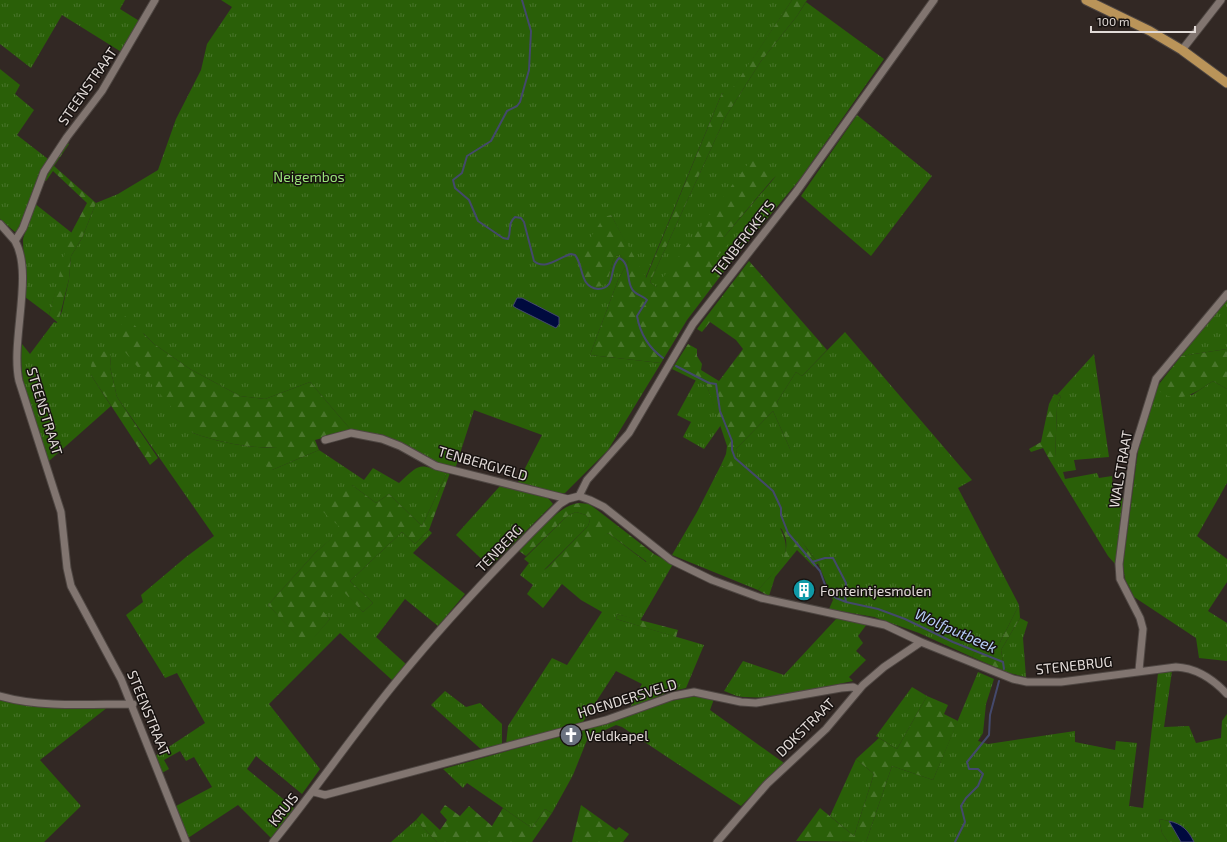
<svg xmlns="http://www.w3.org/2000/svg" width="1227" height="842" viewBox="0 0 1227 842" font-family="'Exo 2',sans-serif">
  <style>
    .grass { fill: url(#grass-tufts) }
    .forest { fill: url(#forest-firs) }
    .water { fill: #000a3e; stroke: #44496c }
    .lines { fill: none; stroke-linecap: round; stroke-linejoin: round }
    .stream { stroke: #44496c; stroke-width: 2 }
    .minor-casing { stroke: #4e4642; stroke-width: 9 }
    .major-casing { stroke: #4e4642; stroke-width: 11 }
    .minor { stroke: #817570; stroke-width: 7 }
    .major { stroke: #ba9459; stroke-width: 9 }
    .labels { text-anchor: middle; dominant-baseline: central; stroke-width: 3; stroke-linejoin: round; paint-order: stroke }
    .street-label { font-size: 14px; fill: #e2dbd8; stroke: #171210 }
    .park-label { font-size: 14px; fill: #99e279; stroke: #171210 }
    .poi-label { font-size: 14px; fill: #e2dbd8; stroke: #171210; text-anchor: start }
    .water-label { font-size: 15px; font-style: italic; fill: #b7cff8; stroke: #171210 }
  </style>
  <defs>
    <pattern id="grass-tufts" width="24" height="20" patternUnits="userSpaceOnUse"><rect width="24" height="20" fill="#2a5f08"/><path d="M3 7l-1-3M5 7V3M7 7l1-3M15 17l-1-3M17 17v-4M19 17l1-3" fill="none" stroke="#49752b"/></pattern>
    <pattern id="forest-firs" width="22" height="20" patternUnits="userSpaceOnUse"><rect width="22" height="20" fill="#2a5f08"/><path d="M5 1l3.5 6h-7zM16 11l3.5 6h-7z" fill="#49752b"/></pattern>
  </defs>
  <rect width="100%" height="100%" fill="#322824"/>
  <!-- grass -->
  <path class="grass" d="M0 0H125L120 9 141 22 123 53 62 15 31 68 0 44Z
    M221 0H792L728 96 722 93 645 279 611 215 607 283 613 261 616 256 620 255 628 262 618 280 590 355 661 363 608 450 565 493 557 494 517 484 542 435 474 410 455 469 429 459 384 435 351 430 310 382 265 399 240 396 190 369 154 344 143 333 193 433C221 443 249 448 279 448L272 470 319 450 364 480 373 468 399 483C422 462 417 464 447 473L422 526 389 494 376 503 352 485 343 529 316 552 268 605 307 645 330 619 319 608 339 586 363 612 373 603 350 581 402 532 415 544 429 530 432 533 413 553 465 594 438 626 405 599 376 637 407 665 392 680 340 633 269 704 320 769 302 794 256 756 247 769 294 808 271 838 238 805 188 838 176 806 212 787 194 757 186 761 180 751 164 760 169 769 162 773 155 756 205 723 177 673 165 678 126 615 143 602 141 595 186 557 214 536 117 397 110 367 111 356 91 375 111 406 49 461C36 424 17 384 22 344L30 354 54 322 57 323 62 311 69 279 71 256 82 238 96 203 118 194 158 170 176 119 201 70 207 44 232 7Z
    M806 2 884 59 800 179 728 266 718 256 724 237 776 176 656 287 650 282 726 116 761 61 797 16Z
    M0 69 20 85 15 94 34 110 17 135 48 159 42 171 19 229 15 232 0 219Z
    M857 115 932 176 871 256 801 196Z
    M34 203 72 233 49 315 25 297 23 239Z
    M1227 299V349L1181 356Z
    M845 332 972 480 958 488 1019 605 992 658 975 651 972 657 919 633 874 617 829 609 833 600 818 563 799 538 780 528C796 557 776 570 758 590L672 555 697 512 721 465 725 467 737 457 736 449 773 411 791 451 777 402 796 372 802 376Z
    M1094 354 1109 457 1074 460 1076 470 1063 472 1065 479 1097 473 1099 478 1112 476 1114 499 1125 498 1116 565 1108 556 1049 459 1055 458 1057 407 1061 396 1057 395Z
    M696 380 707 386 721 425 704 449 683 437 691 422 677 415Z
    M1213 381 1227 389V483L1197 536 1227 559V582L1208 611 1227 623V661L1199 658 1196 638 1134 597 1125 579 1123 565 1138 451 1156 388 1192 395Z
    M500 486 548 498 553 504 490 567 456 535Z
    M576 512 586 515 590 520 588 526 544 570 608 533 646 562 654 554 673 564 640 621 617 614 616 619 704 645 686 688 669 692 630 708 642 684 616 671 581 725 506 744 508 726 552 658 567 665 602 612 581 600 562 584 543 608 527 594 533 585 520 575 529 563 524 559 567 516Z
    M837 618 867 624 858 636 863 643 856 651 866 660 849 677 853 681C818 688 780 700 744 697 737 697 730 693 724 691L743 661 784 675Z
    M1020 618 1028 622 1023 638 1026 677 1009 673V670L1004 668 1001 650Z
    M1172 671 1164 727 1189 726 1196 743 1221 738 1222 721 1227 714V842H1194C1187 826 1176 822 1159 819L1162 833 1168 842H866L892 766 933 780 978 672 994 679 986 704 983 733 978 741 988 744 1075 731V742L1115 750 1116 741 1137 743 1129 806 1143 808 1158 673Z
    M912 687 927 696 897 749 876 736Z
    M445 691 466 707 480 703 502 724V746L483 751 431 705Z
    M696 696 714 699 710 710 784 763 741 806 622 727 616 725 592 736 587 740 573 775 552 813 545 809 532 828 467 783 463 788 443 769 615 721 671 701Z
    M0 700 31 705 108 707 40 760 81 806 44 842H0Z
    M856 759 874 774 854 836 830 816Z
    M416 820 437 842H391Z"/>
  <!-- forest -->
  <path class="forest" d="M792 0H807L797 16 761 61 726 116 650 282 656 287 753 157 776 175 724 237 729 243 718 256 728 266 687 320 661 363 590 355 618 280 628 262 620 255 616 256 613 261 607 283C586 297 582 269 579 255L604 217 611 215 646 278 722 93 728 95Z
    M66 141 69 144 54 166 96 203 82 238 71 256 69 279 58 323 49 315 69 237 87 203 53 171 46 181 43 180Z
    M749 261 827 350 802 376 796 372 777 402 796 449 791 451 773 411 736 449 737 457 733 466 725 467 721 465 726 454 727 446 707 386 672 369 688 344 697 349V356L702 364 701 370 719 381 743 349 736 340 710 322 702 332 697 329Z
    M125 316 154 344 190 369 240 396 265 399 310 382 351 430 315 440 319 450 272 470 265 465 278 448C249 448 221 443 193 433L115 340Z
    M1227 349V389L1213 381C1194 394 1175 407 1156 388L1181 356Z
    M107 351 111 356 110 367 117 397 158 458 150 465 91 375C91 362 91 352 107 351Z
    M1054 394 1061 396 1057 407 1055 459H1049L1043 448 1031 452 1029 449 1041 442 1049 404Z
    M447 473H450L429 530 415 544 402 532 350 581 373 603 363 612 339 587 320 608 330 619 307 646 268 605 316 552 342 529 321 510 352 485 376 503 389 494 422 526Z
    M579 503 589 504 596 509 654 554 647 562 608 533 554 578 544 571 588 526 590 520 586 515 576 512 567 516 526 556 519 551C534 537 558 505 579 503Z
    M785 515 807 549 818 563 814 567 797 550 775 577 769 596 758 590C771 575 789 561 786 540 785 534 780 527 778 520Z
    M1019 605 1020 618 1001 650 1004 668 1010 670 1009 673 972 657 975 651 992 658Z
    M617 614 678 630 676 637 616 619Z
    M927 696 948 705 944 714 958 721 933 780 892 766 866 842 796 841 820 808 854 836 874 774 856 759 879 738 897 749Z
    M445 805 460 816 469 806 492 826 503 808 532 828 545 809 552 813 532 842H437L416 820 422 813 440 830 447 820 440 812Z
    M581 805 616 830 619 827 629 834 623 842H572Z
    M1159 819 1169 821 1181 842H1168L1162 833Z"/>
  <!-- water -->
  <path class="water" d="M517 298H522L559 317V324L556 328 516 308 513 306Z
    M1169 821C1182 824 1188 830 1194 842H1181Z"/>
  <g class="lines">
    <!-- stream -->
    <path class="stream" d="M522 0 531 31 529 70 520 102 517 106 507 111 491 141 467 156 462 173 453 180 455 188 469 200 478 221 503 238 508 239C512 230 507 224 515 217L521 218 524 222 534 261C545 271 559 257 571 254L575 255C584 266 579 287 598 289 602 289 606 288 609 284 614 275 611 266 619 258 631 263 626 280 632 289 635 295 642 295 647 300L637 316C640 333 649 348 663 358
      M676 366 709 383 716 384 720 411 732 441V450L735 458 773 491 781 508V515L788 533 820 571 828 593 836 598 846 602 878 609 905 619 953 642 1003 662 1004 669
      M812 562 825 558H833L846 583 845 596 846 602
      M955 842 965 822 961 806 966 798 978 786 983 774 978 769H969L967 762 989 735 990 715 999 681"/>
    <!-- minor casing -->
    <g class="minor-casing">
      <path id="minor" d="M155 0 102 91 67 137 44 172 23 228 15 241C34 274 10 342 19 381L61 512 67 568 71 586 121 679 186 842
        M1182 50 1221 0
        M0 224 15 241
        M325 440 351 433 382 439 400 446 436 466 568 499
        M579 496 587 480 629 433 693 324 796 192 934 0
        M1139 670 1143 629 1140 618 1120 579 1119 564 1133 453 1156 379 1227 294
        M0 696C43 708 89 704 133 704
        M314 792 325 795 606 720 673 696 694 692 741 702 756 703 841 688 853 687 859 690
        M273 842C317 788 356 730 400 677 450 616 504 559 560 504L568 499 579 496 590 500 604 507 671 560 712 580 761 598 885 625 921 642 1013 679 1027 682H1061L1176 667C1197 668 1213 679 1227 694
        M717 842 767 784 826 729 863 685 884 667 921 642"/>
    </g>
    <!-- major casing -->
    <g class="major-casing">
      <path id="major" d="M1086 0 1150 31 1182 50 1227 83"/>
    </g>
    <!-- minor -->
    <use href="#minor" class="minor"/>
    <!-- major -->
    <use href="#major" class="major"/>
  </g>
  <!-- icons -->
  <defs>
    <g id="building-disc" transform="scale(1.15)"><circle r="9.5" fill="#0f9aa8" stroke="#171210"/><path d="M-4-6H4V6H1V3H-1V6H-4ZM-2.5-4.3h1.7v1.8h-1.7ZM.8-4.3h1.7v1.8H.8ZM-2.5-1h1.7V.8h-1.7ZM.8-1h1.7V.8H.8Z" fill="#fff"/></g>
    <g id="church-disc" transform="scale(1.15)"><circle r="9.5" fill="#6b7280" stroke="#171210"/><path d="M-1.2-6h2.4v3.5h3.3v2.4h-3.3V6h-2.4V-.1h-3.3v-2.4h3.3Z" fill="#fff"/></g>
  </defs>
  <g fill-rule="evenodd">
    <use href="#building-disc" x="804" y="590"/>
    <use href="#church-disc" x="571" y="735"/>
  </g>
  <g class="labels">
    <!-- street labels -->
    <g class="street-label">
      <text transform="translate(87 86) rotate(-55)">STEENSTRAAT</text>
      <text transform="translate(743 238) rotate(-52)">TENBERGKETS</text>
      <text transform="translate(45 411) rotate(73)">STEENSTRAAT</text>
      <text transform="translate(483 463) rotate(16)">TENBERGVELD</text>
      <text transform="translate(1120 469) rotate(-80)">WALSTRAAT</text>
      <text transform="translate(499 548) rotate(-46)">TENBERG</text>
      <text transform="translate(1074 665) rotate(-6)">STENEBRUG</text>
      <text transform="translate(627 698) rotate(-17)">HOENDERSVELD</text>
      <text transform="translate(149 713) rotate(68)">STEENSTRAAT</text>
      <text transform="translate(805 727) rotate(-45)">DOKSTRAAT</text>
      <text transform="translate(283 809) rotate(-51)">KRUIS</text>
    </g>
    <!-- park labels -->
    <g class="park-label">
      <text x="309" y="176">Neigembos</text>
    </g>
    <!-- poi labels -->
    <g class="poi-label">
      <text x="820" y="590">Fonteintjesmolen</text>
      <text x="586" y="735">Veldkapel</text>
    </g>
    <!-- water labels -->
    <g class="water-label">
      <text transform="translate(956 630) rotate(24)">Wolfputbeek</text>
    </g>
  </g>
  <!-- scale -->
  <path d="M1091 26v6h104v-6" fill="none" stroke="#e2dbd8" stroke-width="2"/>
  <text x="1097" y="26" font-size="12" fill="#e2dbd8" stroke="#171210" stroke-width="3" paint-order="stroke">100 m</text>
</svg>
